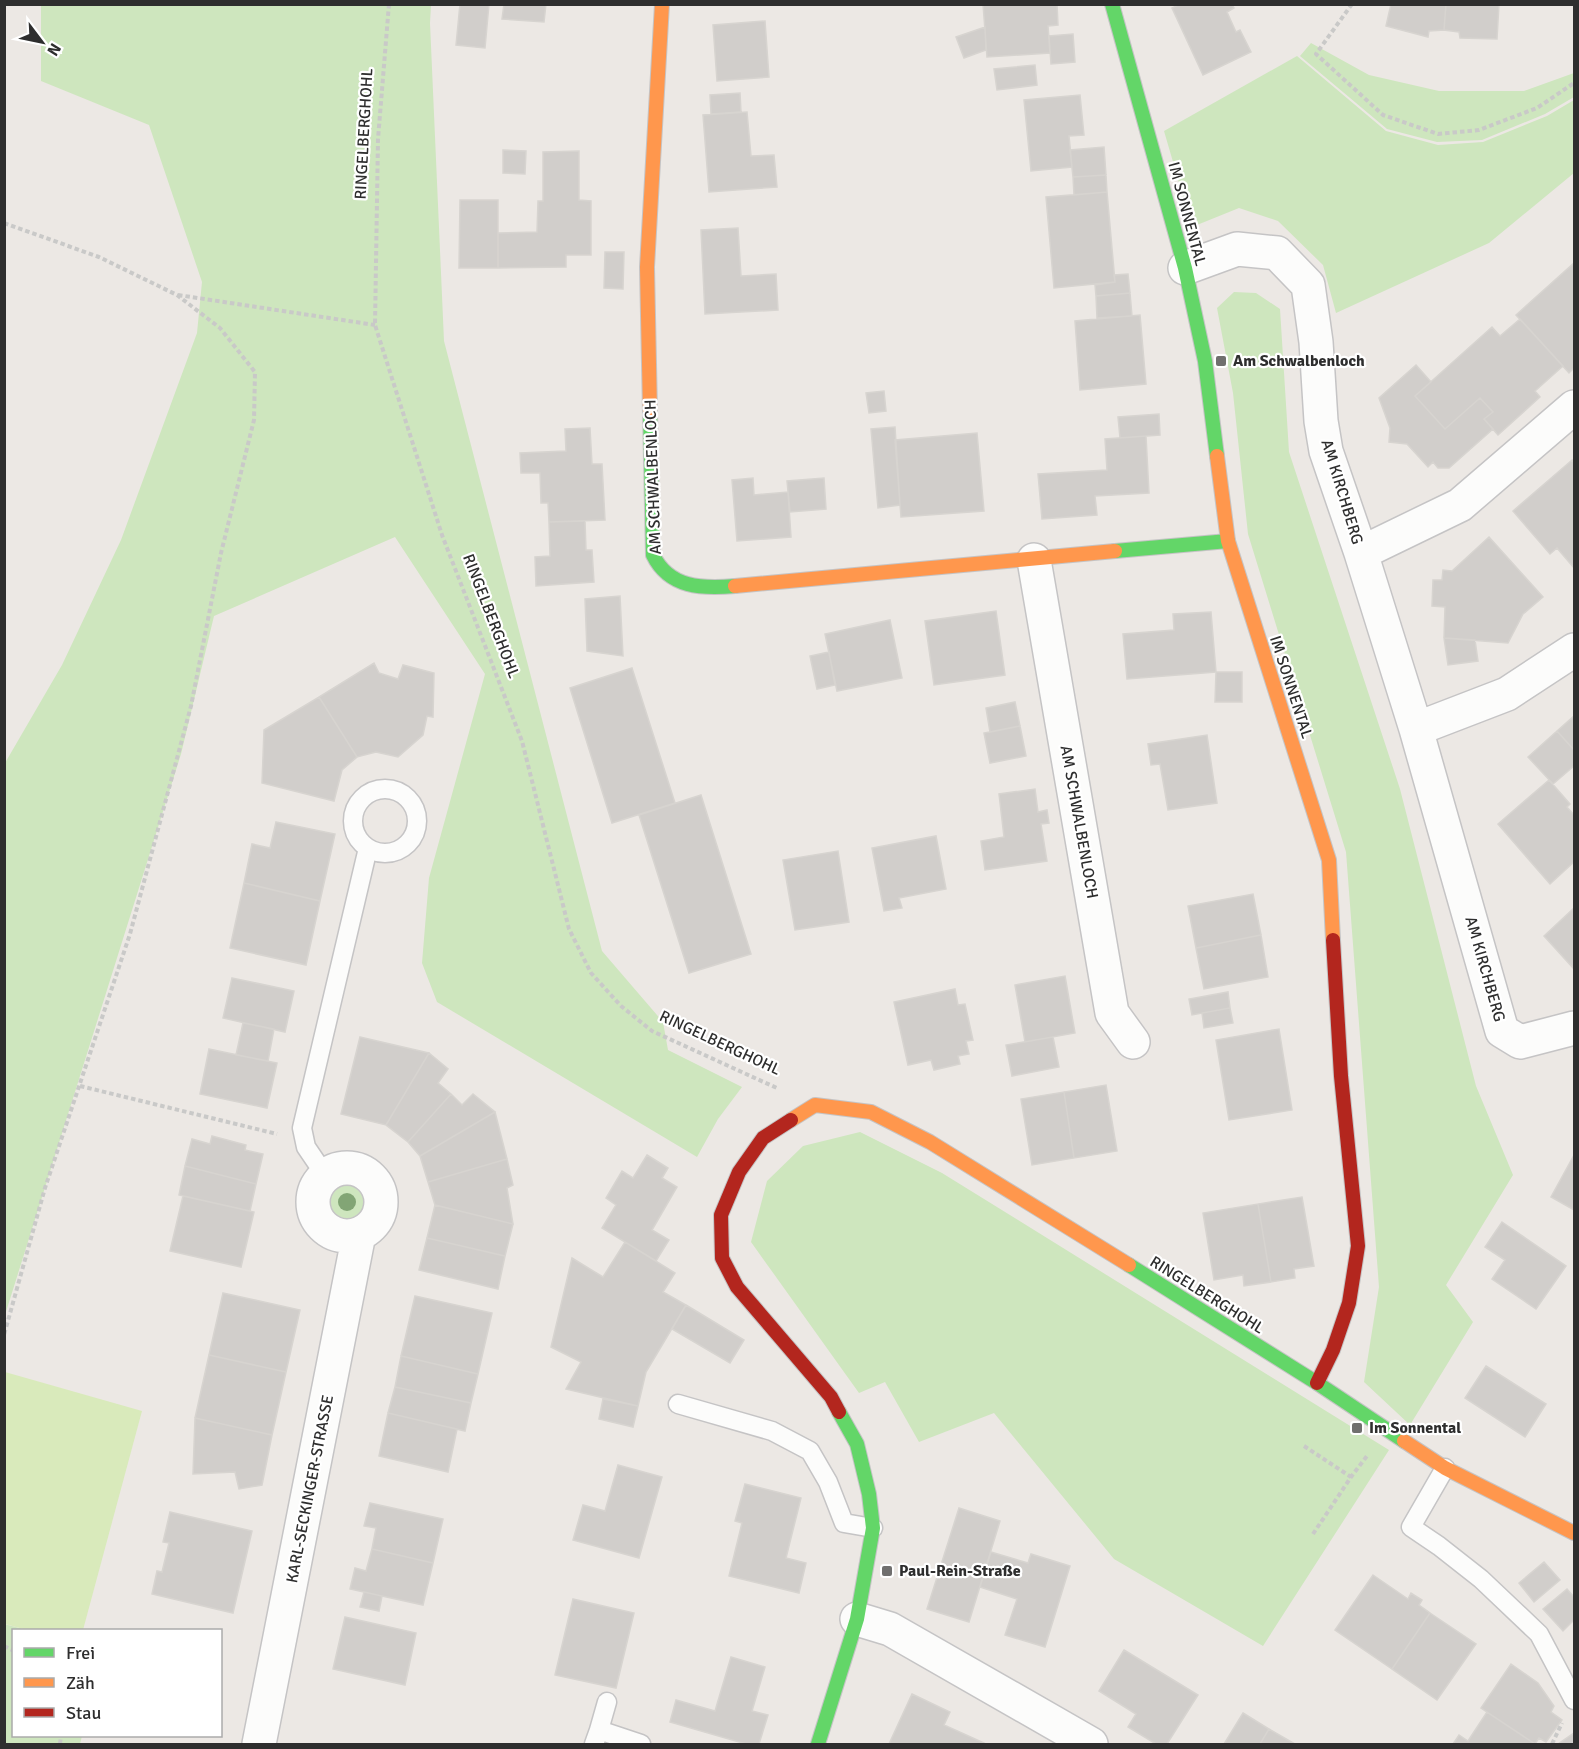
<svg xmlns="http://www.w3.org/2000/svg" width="1579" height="1749" viewBox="0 0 1579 1749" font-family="Signika,sans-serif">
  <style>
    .green { fill: #cee6be }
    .pitch { fill: #d9eabb }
    .building { fill: #d1cecb; stroke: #d7d4d0; stroke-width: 1.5 }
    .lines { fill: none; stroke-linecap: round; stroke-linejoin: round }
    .lane-casing { stroke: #c5c4c5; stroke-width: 21 }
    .street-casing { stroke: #c5c4c5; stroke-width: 36 }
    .fast-casing { stroke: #c5c4c5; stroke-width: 16 }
    .slow-casing { stroke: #c5c4c5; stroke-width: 16 }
    .jam-casing { stroke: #c5c4c5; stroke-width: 16 }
    .path { stroke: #c9c9c8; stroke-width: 4; stroke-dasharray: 4.5 3; stroke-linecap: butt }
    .lane { stroke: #fcfcfb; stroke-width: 18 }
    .street { stroke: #fcfcfb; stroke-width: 33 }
    .fast { stroke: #63d668; stroke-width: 14 }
    .slow { stroke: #ff974d; stroke-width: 14 }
    .jam { stroke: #b3261e; stroke-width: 14 }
    .tree { fill: #82a575 }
    .poi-dot { fill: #706f6e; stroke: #fff; stroke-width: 2 }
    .labels { text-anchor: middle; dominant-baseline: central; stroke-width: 4.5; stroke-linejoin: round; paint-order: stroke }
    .street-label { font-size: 16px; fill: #2e2e2e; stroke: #fff }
    .poi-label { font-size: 16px; font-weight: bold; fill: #2e2e2e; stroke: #fff; text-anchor: start }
  </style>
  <rect width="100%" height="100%" fill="#ece8e4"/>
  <!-- green -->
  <path class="green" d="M41 5H431L430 23 444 341 602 951 663 1022 668 1050 742 1087 718 1119 697 1157 437 1002 422 963 429 878 485 674 395 537 214 616 181 754 5 1315V763L62 665 121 540 197 333 202 282 149 125 41 81Z
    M1311 43 1369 75 1439 91H1524L1574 73V97L1545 114 1482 140 1437 142 1387 129 1300 56Z
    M1297 56 1386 131 1438 145 1483 142 1547 116 1574 100V173L1489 243 1336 313 1323 265 1278 221 1239 208 1192 227 1164 131Z
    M1234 292 1256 293 1280 309 1289 452 1400 789 1476 1086 1513 1175 1446 1285 1473 1322 1410 1425 1364 1382 1379 1287 1346 852 1248 534 1233 393 1217 308Z
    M860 1132 942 1173 1389 1450 1263 1646 1114 1559 994 1413 919 1442 885 1382 859 1393 751 1242 767 1181 803 1146Z
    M326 1202a21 21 0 1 1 42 0a21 21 0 1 1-42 0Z
    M4 1624 27 1630H14V1736H82L80 1744H5Z"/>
  <!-- pitch -->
  <path class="pitch" d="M5 1372 142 1411 83 1630H27L5 1624Z"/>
  <!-- building -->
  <path class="building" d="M460 4H489L485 48 456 45Z
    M504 4H546L544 22 502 19Z
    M983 4H1057L1058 25 1048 26 1050 53 987 57Z
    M1180 4H1232L1234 8 1227 12 1236 32 1240 30 1251 52 1203 75 1172 8Z
    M1391 4H1446L1444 30 1429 31 1428 37 1386 26Z
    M1446 4H1499L1497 39 1460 38 1459 32 1444 30Z
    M765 21 769 77 717 81 713 25Z
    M985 27 986 50 964 58 956 37Z
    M1073 34 1075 62 1051 64 1049 36Z
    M1035 65 1037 85 997 90 994 69Z
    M740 93 741 112 711 114 710 95Z
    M1080 95 1084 135 1069 136 1072 167 1031 171 1024 100Z
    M747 112 751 156 774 155 777 187 709 192 703 115Z
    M1104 147 1106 175 1073 177 1070 150Z
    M503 150 526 151 525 174 503 173Z
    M579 151V200L591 201V255H566V267L498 268V233L537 232 538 201H543V152Z
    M1106 175 1107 192 1074 195 1073 177Z
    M1107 192 1115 282 1054 288 1046 197Z
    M460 200H498V268H459Z
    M738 228 741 276 776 274 778 310 705 314 701 230Z
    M605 252H624L623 289 604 288Z
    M1574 263V368L1569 373 1516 315Z
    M1128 274 1130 293 1096 296 1095 285 1115 282 1114 275Z
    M1130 293 1132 316 1097 318 1096 296Z
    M1140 315 1146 384 1080 390 1075 321Z
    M1520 319 1563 366 1535 391 1540 397 1498 435 1484 419 1493 412 1480 398 1445 429 1415 396 1492 327 1500 336Z
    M1416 365 1431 382 1415 396 1445 429 1480 398 1493 412 1484 419 1493 429 1449 468H1438L1433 462 1428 467 1407 444 1389 442 1390 428 1379 398Z
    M884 391 886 411 869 413 866 393Z
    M1159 414 1160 435 1120 438 1118 417Z
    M895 427 900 505 878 508 871 429Z
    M590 428 592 464H602L605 520 549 522 548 503H541L540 473H521L520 453 566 451 565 429Z
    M977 433 984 511 901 517 895 440Z
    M1146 436 1149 493 1095 496 1097 515 1042 519 1038 474 1107 470 1105 439Z
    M1572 460 1574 463V568L1557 548 1550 554 1513 511Z
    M753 478 754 495 788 492 791 537 737 541 732 480Z
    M824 478 826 509 790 512 787 481Z
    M585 521 586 550H592L594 582 536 586 535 557 550 556 549 522Z
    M1489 537 1543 597 1523 614 1508 643 1444 638 1445 607 1432 606 1433 580H1442L1443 570 1452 571Z
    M620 596 623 656 587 651 585 599Z
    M996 611 1005 675 934 685 925 621Z
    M1211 612 1216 672 1127 679 1123 634 1174 630 1173 614Z
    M890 620 902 678 837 691 825 634Z
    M1444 638 1475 640 1478 661 1448 665Z
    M829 652 835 685 817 689 810 656Z
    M374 663 379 673 398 679 403 665 434 673 433 717 427 716 423 735 398 757 376 752 357 757 319 697Z
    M632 668 675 803 612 823 570 688Z
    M1216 672H1242V702H1215Z
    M319 697 357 757 342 770 334 801 262 783 264 730Z
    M1015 702 1020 726 990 732 986 708Z
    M1574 716V750L1557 731Z
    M1020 726 1026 756 990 763 984 733Z
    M1557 731 1574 750V766L1553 784 1528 757Z
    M1207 735 1217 803 1168 810 1160 764 1151 765 1148 744Z
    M1549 780 1570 804 1567 807 1574 815V862L1550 884 1498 824Z
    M1035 789 1038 812 1047 810 1049 823 1041 824 1047 861 985 870 981 841 1004 837 999 794Z
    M701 795 751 954 689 973 639 815Z
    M276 822 335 834 320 901 244 883 252 844 270 848Z
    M936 836 946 889 899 898 902 908 884 911 872 848Z
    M838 851 849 922 795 930 783 860Z
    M244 883 320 901 306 965 230 948Z
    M1253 894 1261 935 1196 948 1188 906Z
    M1574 908V969L1544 936Z
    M1261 935 1268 977 1204 989 1196 948Z
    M1065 976 1075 1033 1025 1042 1015 985Z
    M232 978 294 991 285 1032 223 1018Z
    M955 989 958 1005 965 1004 973 1040 966 1041 969 1054 958 1056 960 1064 934 1070 931 1060 908 1065 894 1002Z
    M1228 992 1230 1008 1192 1015 1189 999Z
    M1230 1008 1233 1023 1204 1028 1202 1013Z
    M243 1023 274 1029 268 1061 236 1055Z
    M1279 1029 1292 1110 1229 1120 1216 1040Z
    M360 1037 429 1053 386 1125 341 1114Z
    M1053 1037 1059 1067 1012 1076 1006 1045Z
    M209 1049 277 1063 267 1108 200 1094Z
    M429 1053 448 1069 438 1083 451 1094 408 1142 386 1125Z
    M1106 1085 1117 1151 1074 1158 1064 1092Z
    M1064 1092 1074 1158 1032 1165 1021 1099Z
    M451 1094 462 1105 473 1094 495 1112 420 1156 408 1142Z
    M495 1112 507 1159 428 1182 420 1156Z
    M212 1136 246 1145 245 1150 263 1154 256 1184 185 1166 192 1139 210 1144Z
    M647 1155 668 1168 662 1178 677 1187 652 1230 669 1240 656 1261 602 1228 616 1205 606 1198 622 1171 633 1178Z
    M1574 1155V1210L1551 1197Z
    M507 1159 513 1185 507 1188 513 1224 435 1205 428 1182Z
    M185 1166 256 1184 250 1211 179 1195Z
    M183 1196 254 1212 241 1267 170 1251Z
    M1302 1197 1314 1266 1294 1269 1295 1278 1271 1282 1258 1204Z
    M1258 1204 1271 1282 1244 1286 1243 1275 1214 1280 1203 1213Z
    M435 1205 513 1224 505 1256 427 1238Z
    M1502 1222 1566 1266 1536 1309 1492 1279 1505 1260 1485 1247Z
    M427 1238 505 1256 498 1289 419 1270Z
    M625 1242 675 1273 663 1292 686 1305 646 1372 638 1406 566 1389 581 1362 551 1347 572 1258 603 1277Z
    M223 1293 300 1310 286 1372 209 1355Z
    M415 1296 492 1313 478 1374 401 1356Z
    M686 1305 744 1340 730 1363 672 1329Z
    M209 1355 286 1372 272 1435 195 1418Z
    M401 1356 478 1374 471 1403 395 1387Z
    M1486 1366 1546 1404 1525 1437 1465 1398Z
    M395 1387 471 1403 465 1431 388 1413Z
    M603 1399 638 1406 633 1427 599 1419Z
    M388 1413 457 1429 448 1472 379 1456Z
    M195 1418 272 1435 262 1485 239 1489 235 1472 193 1474Z
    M618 1465 662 1477 639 1558 573 1540 583 1505 605 1511Z
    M745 1484 801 1498 786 1558 806 1563 799 1593 729 1576 742 1523 735 1521Z
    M370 1503 443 1519 433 1563 372 1549 376 1528 364 1526Z
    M959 1508 1000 1521 969 1622 927 1609Z
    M170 1512 252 1531 233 1613 152 1594 157 1571 162 1572 169 1543 163 1542Z
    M372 1549 433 1563 423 1605 350 1589 355 1568 366 1571Z
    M991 1552 1028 1563 1031 1554 1070 1566 1045 1647 1005 1635 1017 1599 980 1587Z
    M1544 1562 1560 1580 1534 1602 1519 1583Z
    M1373 1575 1408 1599 1411 1593 1422 1600 1419 1605 1430 1613 1392 1669 1335 1630Z
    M1567 1589 1574 1597V1620L1563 1631 1543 1609Z
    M364 1592 382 1596 379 1611 360 1607Z
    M573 1599 634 1613 616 1688 555 1675Z
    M1430 1613 1476 1644 1437 1700 1392 1669Z
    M345 1617 416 1633 405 1685 333 1669Z
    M1124 1650 1198 1695 1167 1744H1156L1128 1727 1136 1714 1099 1691Z
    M731 1657 765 1667 752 1711 768 1715 759 1744H746L670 1722 676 1700 715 1711Z
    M1511 1664 1538 1683 1554 1706 1551 1712 1562 1720 1546 1742 1539 1738 1535 1744 1481 1708Z
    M912 1694 950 1712 944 1725 984 1743 983 1744H889Z
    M1487 1712 1535 1744H1453L1459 1735 1468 1741Z
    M1243 1713 1269 1729 1260 1744H1224Z
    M1269 1729 1295 1744H1260Z
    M1574 1733V1744H1558Z"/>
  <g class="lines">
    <!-- lane casing -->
    <g class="lane-casing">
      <path id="lane" d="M353 821a32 32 0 1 1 64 0a32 32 0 1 1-64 0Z
        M325 1175 306 1147 302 1128 368 848
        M678 1404 772 1431 810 1451 828 1482 844 1523 873 1528
        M1445 1468 1411 1527 1439 1546 1481 1579 1539 1634 1574 1700
        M599 1730 607 1702
        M594 1744 599 1730 641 1744"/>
    </g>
    <!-- street casing -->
    <g class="street-casing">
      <path id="street" d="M1185 268 1237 249 1277 253 1308 285 1316 342 1321 421 1326 451 1361 553 1416 729 1502 1031 1520 1042 1574 1028
        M1361 553 1460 505 1574 407
        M1034 560 1112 1013 1133 1042
        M1416 729 1507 694 1574 650
        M313 1202a34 34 0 1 1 68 0a34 34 0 1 1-68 0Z
        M857 1619 890 1629 1091 1744
        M259 1744 359 1234"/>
    </g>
    <!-- fast casing -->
    <g class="fast-casing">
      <path id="fast" d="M1112 4 1185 268 1205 361 1217 456
        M650 412 653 555C669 588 702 589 735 586
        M1115 551 1228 541
        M1129 1265 1317 1383 1404 1441
        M818 1744 857 1619 873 1528 869 1494 857 1444 839 1412"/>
    </g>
    <!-- slow casing -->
    <g class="slow-casing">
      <path id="slow" d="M650 412 647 267 662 4
        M1217 456 1228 541 1329 860 1333 940
        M735 586 1115 551
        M791 1120 815 1105 871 1112 930 1142 1129 1265
        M1404 1441 1445 1468 1574 1533"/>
    </g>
    <!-- jam casing -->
    <g class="jam-casing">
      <path id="jam" d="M791 1120 763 1138 739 1172 721 1215 722 1258 737 1287 831 1397 839 1412
        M1317 1383 1333 1350 1349 1303 1358 1246 1341 1076 1333 940"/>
    </g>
    <!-- path -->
    <path class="path" d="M389 4 378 139 375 325 442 535 522 741 569 929 591 973 621 1006 652 1031 779 1089
      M1352 4 1316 54 1383 115 1438 134 1479 130 1537 108 1574 83
      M4 223 99 257 177 295 220 328 255 372 254 420 221 553 191 706 130 934 45 1188 4 1335
      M178 295 375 325
      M80 1086 277 1134
      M1304 1446 1351 1477
      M1313 1534 1351 1477 1367 1456
      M4 1646 14 1651
      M60 1744 61 1736
      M1552 1744 1562 1723"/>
    <!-- lane -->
    <use href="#lane" class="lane"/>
    <!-- street -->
    <use href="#street" class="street"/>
    <!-- fast -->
    <use href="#fast" class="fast"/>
    <!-- slow -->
    <use href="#slow" class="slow"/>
    <!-- jam -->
    <use href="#jam" class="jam"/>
  </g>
  <!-- trees -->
  <circle class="tree" cx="347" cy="1202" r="9"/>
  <!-- markers -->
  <g class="poi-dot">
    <rect x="1215" y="355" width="12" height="12" rx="3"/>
    <rect x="1351" y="1422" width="12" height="12" rx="3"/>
    <rect x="881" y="1565" width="12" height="12" rx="3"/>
  </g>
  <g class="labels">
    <!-- street labels -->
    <g class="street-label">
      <text transform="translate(364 134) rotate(-87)">RINGELBERGHOHL</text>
      <text transform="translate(1187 214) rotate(75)">IM SONNENTAL</text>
      <text transform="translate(653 477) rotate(-92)">AM SCHWALBENLOCH</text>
      <text transform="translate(1342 492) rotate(73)">AM KIRCHBERG</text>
      <text transform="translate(491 616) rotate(69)">RINGELBERGHOHL</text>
      <text transform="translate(1291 687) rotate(72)">IM SONNENTAL</text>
      <text transform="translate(1079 822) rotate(80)">AM SCHWALBENLOCH</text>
      <text transform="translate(1485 969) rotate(74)">AM KIRCHBERG</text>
      <text transform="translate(720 1043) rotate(25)">RINGELBERGHOHL</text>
      <text transform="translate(1207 1295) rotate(32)">RINGELBERGHOHL</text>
      <text transform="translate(310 1489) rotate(-79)">KARL-SECKINGER-STRASSE</text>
    </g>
    <!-- poi labels -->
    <g class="poi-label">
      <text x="1233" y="361">Am Schwalbenloch</text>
      <text x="1369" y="1428">Im Sonnental</text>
      <text x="899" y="1571">Paul-Rein-Straße</text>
    </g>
  </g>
  <!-- border -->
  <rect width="1579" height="1749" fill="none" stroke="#2e2e2e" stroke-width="12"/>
  <!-- legend -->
  <rect x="12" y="1629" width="210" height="108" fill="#ffffff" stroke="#ababab" stroke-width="1.5"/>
  <rect x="24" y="1648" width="30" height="9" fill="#63d668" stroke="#ababab" stroke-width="1.5"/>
  <text x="66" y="1659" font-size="18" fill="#2e2e2e">Frei</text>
  <rect x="24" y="1678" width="30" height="9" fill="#ff974d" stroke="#ababab" stroke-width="1.5"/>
  <text x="66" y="1689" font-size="18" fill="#2e2e2e">Zäh</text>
  <rect x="24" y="1708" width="30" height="9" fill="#b3261e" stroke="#ababab" stroke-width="1.5"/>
  <text x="66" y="1719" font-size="18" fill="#2e2e2e">Stau</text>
  <!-- north arrow -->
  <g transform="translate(42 42) rotate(122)" stroke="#ffffff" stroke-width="4.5" paint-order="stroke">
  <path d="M0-4.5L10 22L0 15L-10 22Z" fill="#2e2e2e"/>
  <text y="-9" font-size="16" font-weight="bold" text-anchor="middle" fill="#2e2e2e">N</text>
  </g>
</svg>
